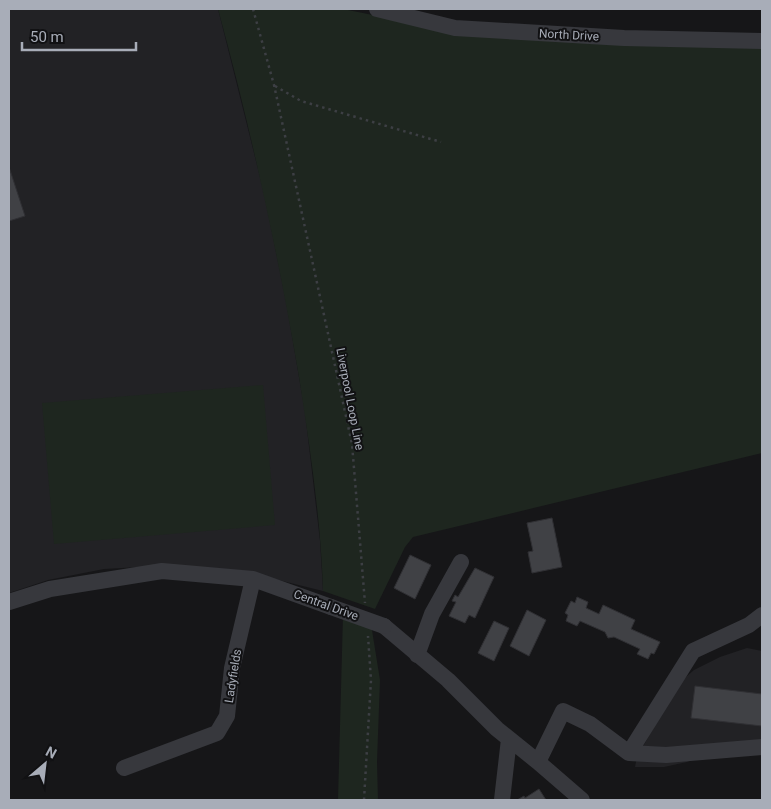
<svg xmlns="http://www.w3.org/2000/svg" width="771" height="809" viewBox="0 0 771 809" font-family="Roboto,sans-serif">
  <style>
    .built { fill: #222225 }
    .green { fill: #1e261f }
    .building { fill: #404145; stroke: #303034 }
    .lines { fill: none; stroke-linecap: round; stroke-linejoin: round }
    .path { stroke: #3d3f44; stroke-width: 2.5; stroke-dasharray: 2.5 4; stroke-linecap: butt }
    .minor { stroke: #37383d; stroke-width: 16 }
    .minor-bridge { stroke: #37383d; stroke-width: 16 }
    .labels { text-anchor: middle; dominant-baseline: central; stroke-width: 4; stroke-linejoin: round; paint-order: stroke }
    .street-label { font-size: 12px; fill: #a8adb8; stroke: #111113 }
  </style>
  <rect width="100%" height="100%" fill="#161618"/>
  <!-- built -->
  <path class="built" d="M9 9H218L264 193 286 301 305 412 312 472 320 541 323 591 250 573 159 566 104 569 48 580 9 593Z
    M747 648 762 651V740L709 752 687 762 664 767H635L637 757 679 683 694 670 720 657Z"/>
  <!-- green -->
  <path class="green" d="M218 9H343L462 33 762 45V453L413 537 405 547 375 609 323 591C321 520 310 448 299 377 278 253 251 130 218 9Z
    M263 385 275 525 54 544 42 403Z
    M343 615 371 624 380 680 377 762 378 800H338Z"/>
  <!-- building -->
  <path class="building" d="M9 167 25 216 9 221Z
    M552 518 562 567 532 573 528 552 533 551 527 523Z
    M410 555 431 565 415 599 394 588Z
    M475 568 494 577 475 618 469 615 465 623 449 616 456 602 452 601 455 595 458 597Z
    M577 597 588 602 586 608 599 614 603 605 635 620 631 629 660 642 654 654 651 653 648 659 637 654 640 649 614 637 608 638 605 632 580 621 577 626 566 621 568 615 565 613 571 601 575 603Z
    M527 610 546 620 529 656 510 646Z
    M494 621 509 628 494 661 478 653Z
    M695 686 762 694V726L691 718Z
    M539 789 546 800H517L524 796 525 798Z"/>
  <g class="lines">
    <!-- path -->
    <path class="path" d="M253 9 274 85 352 444 365 603
      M275 86 301 101 441 142
      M364 800 371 680 368 636"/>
    <!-- minor -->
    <path class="minor" d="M377 9 455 28 624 38 762 41
      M9 602 50 589 162 571 253 579 331 607
      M384 626 448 680 497 729 538 762 582 800
      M417 655 432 614 461 562
      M629 753 666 755 762 747
      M538 762 563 711 590 724 629 753 693 651 749 625 762 615
      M124 768 217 733 227 716 232 668 253 579
      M502 800 509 739"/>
    <!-- minor-bridge -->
    <path class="minor-bridge" d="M331 607 384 626"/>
  </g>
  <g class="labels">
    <!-- street labels -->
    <g class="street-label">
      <text transform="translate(569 35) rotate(3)">North Drive</text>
      <text transform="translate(350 399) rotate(79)">Liverpool Loop Line</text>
      <text transform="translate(326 605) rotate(20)">Central Drive</text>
      <text transform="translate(233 676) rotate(-81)">Ladyfields</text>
    </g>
  </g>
  <!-- border -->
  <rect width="771" height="809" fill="none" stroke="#a8adb8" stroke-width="20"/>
  <!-- north arrow -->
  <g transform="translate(45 764) rotate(28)" stroke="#111113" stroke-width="4" paint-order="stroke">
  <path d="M0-4L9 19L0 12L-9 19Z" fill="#a8adb8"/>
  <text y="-8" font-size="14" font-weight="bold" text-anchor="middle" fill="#a8adb8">N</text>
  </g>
  <!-- scale -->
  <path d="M22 42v8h114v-8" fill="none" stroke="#a8adb8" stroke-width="2.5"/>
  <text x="30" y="42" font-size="15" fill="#a8adb8" stroke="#111113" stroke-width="4" paint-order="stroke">50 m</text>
</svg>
